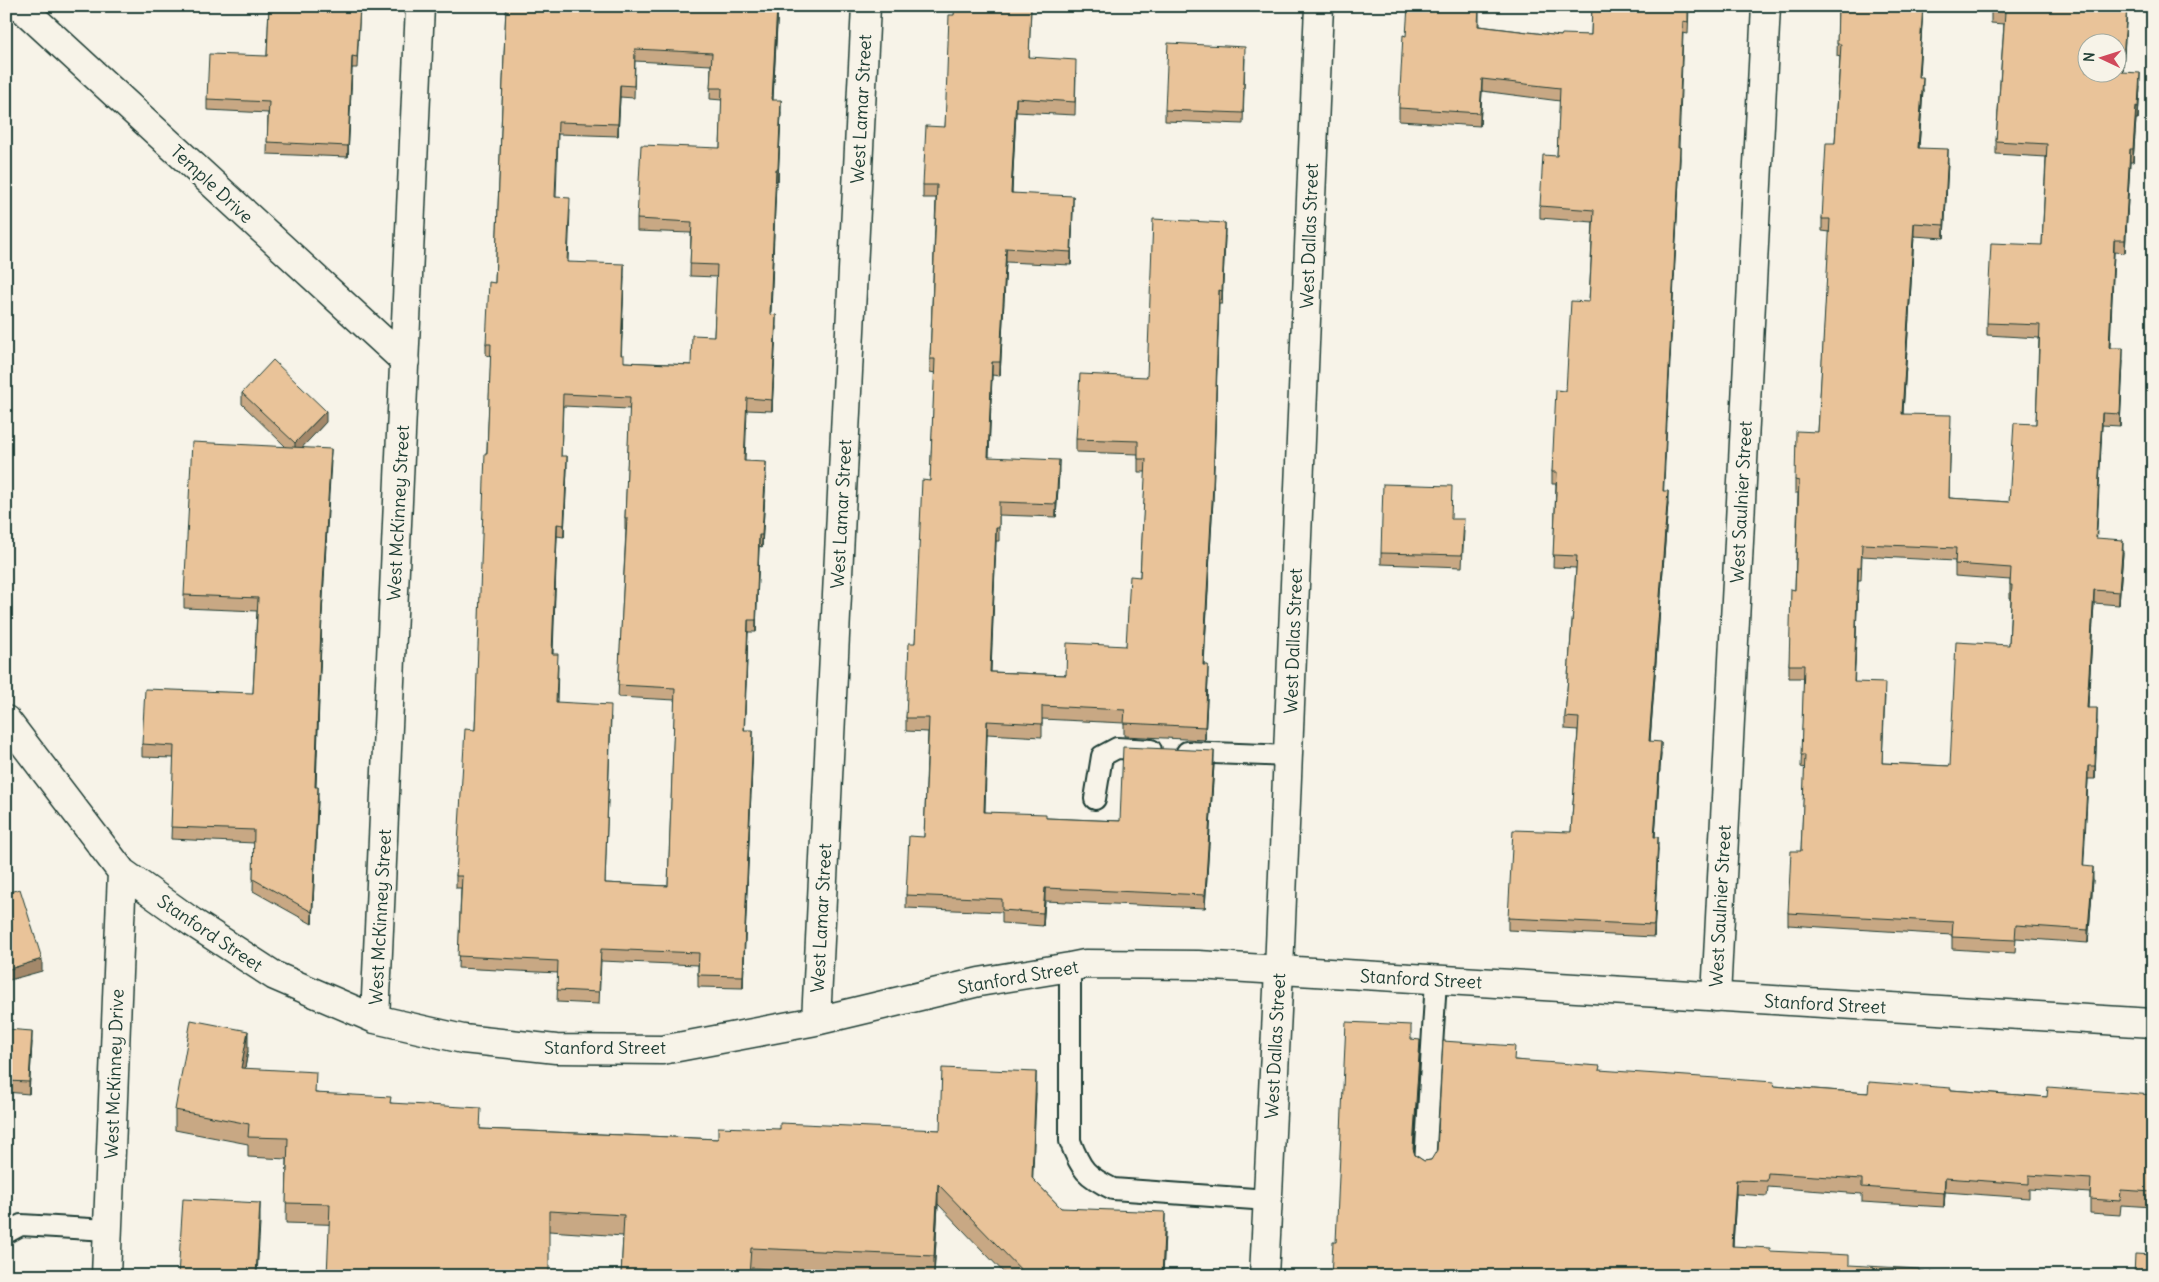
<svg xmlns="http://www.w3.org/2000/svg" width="2159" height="1282" viewBox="0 0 2159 1282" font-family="Delius,sans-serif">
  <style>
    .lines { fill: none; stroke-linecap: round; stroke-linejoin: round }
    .lane-casing { stroke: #1f3d34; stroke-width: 24 }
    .street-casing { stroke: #1f3d34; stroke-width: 31 }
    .secondary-casing { stroke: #1f3d34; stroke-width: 31 }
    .lane { stroke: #f7f3e8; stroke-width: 20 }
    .street { stroke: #f7f3e8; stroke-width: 28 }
    .secondary { stroke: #f7f3e8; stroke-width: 28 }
    .wall { fill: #c8a884; stroke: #1f3d34; fill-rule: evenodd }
    .shaded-wall { fill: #a3886b; stroke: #1f3d34 }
    .building { fill: #e9c399; stroke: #1f3d34; fill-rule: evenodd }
    .labels { text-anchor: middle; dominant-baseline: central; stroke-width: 5; stroke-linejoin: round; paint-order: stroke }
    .street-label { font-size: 18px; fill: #1f3d34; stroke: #f7f3e8 }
  </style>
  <rect width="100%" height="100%" fill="#f7f3e8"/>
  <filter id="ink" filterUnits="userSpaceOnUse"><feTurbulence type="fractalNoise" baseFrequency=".02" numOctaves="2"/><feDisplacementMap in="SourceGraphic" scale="10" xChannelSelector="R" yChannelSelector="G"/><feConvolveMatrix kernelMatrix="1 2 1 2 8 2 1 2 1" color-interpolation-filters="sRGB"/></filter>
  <g filter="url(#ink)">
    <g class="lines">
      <!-- lane casing -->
      <g class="lane-casing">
        <path id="lane" d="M1187 752 1288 756
          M1095 799 1102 756 1117 748 1151 750
          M1070 967V1141C1081 1170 1086 1176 1113 1189L1268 1200
          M1425 1164 1436 980
          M6 1233 21 1225 108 1230"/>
      </g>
      <!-- street casing -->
      <g class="street-casing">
        <path id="street" d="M20 6 405 361
          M6 720 122 872 192 922 275 976 375 1019 463 1039 556 1049 662 1050 816 1021 979 982 1070 967 1085 964 1198 965 2153 1023
          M1716 997 1766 6
          M375 1019 420 6
          M816 1021 866 6
          M106 1276 122 872"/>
      </g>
      <!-- secondary casing -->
      <g class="secondary-casing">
        <path id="secondary" d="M1264 1276 1279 970 1319 6"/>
      </g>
      <!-- lane -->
      <use href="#lane" class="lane"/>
      <!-- street -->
      <use href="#street" class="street"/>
      <!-- secondary -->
      <use href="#secondary" class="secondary"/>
    </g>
    <!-- wall -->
    <path class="wall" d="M269 6H360L357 68H352L348 157 267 154 268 113 207 110V99L267 56Z
      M506 6H778L773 100 781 112 778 181H776L771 314 776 327 772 411 747 410 745 461 766 474 762 547 759 546 756 632H748L744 730 753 742 743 988 698 987V965L601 961 599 1004 557 1002 558 973 458 968 461 888H456V876L475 730 491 356 486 355V344L495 283ZM635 61 711 65 710 99 722 100 720 148 637 219V231L691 233 690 276 717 277 714 336 691 365 624 362 621 355 624 276 568 262 570 210 556 197 558 134 618 136 620 97 634 98ZM563 406 630 409 625 518V530H626L618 697 675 700 668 886 605 883 611 717 557 703 558 666 553 654 557 536 564 537 567 468 561 456Z
      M955 6H1064V10L1031 8 1029 57 1076 73 1075 115 1016 112 1012 193 1073 209 1071 265 1006 262 1000 376 992 375 989 457 1059 473 1056 517 999 515V541H996L991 672 1066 675 1126 646 1140 577 1146 472H1138V454L1076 452V439L1147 377 1225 236 1222 304H1219L1213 499 1204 665 1208 679 1205 740 1124 736V723L1042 719V737L987 734 985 812 1046 818 1120 821 1214 764 1205 908 1045 901 1043 926 1002 923V912L906 908V895L924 837 928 732 906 731V718L915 643 930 481 935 373 930 372V359L936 198H923V185L945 127Z
      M1479 6V26L1561 36 1591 35 1592 6H1689L1688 34 1683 33 1679 147 1680 159 1663 491 1668 503 1650 741 1661 754 1655 837 1658 849 1654 937 1508 930V918L1571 832 1578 730 1565 729V717L1576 568 1553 567 1556 484H1552V472L1566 391 1589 302 1593 222 1540 218V206L1557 156 1560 101 1482 91 1480 126 1399 121V108Z
      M1838 6H1923L1919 77 1923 90 1919 148 1948 162 1944 238 1914 236 1903 414 1951 428 1949 498 2009 502 2036 424 2039 338 1987 335V323L2042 245 2046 157 1996 154V141L2004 24 1991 23V6H2127L2123 72 2140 86 2138 119H2136L2133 162H2130L2125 253 2114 252 2110 348 2123 361 2120 426 2102 425 2096 538 2123 553 2119 605 2094 603 2088 708 2097 721 2095 779H2088L2083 866 2093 880 2088 943 2016 938 2015 953 1952 949V935L1788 925V913L1801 851 1805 768 1801 767 1804 678H1789V665L1795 590 1798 493H1795V480L1818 432 1830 232 1822 231V219L1835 143 1840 57 1837 56ZM1862 556 1955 561V576L2010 580V598H2011L2009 645 1950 766 1882 763 1885 696 1854 682 1858 580H1861Z
      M1245 58 1243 124 1165 121V110Z
      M242 393 326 422 302 447 331 461 322 614 316 787 318 800 312 924 253 891 254 843 171 839 174 758 142 757V744L253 693 257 611 184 608V595L286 447 242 404Z
      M1464 531 1462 567 1381 564V553Z
      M6 1029 32 1042 29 1094 6 1092Z
      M1411 1039 1420 1054 1414 1152 1415 1155 1424 1161 1431 1160 1515 1060 1600 1071 1774 1086 1868 1093 1951 1090 2047 1097 2153 1095V1207L2121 1205 2120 1215 2090 1213V1193L2029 1189V1198L1945 1192 1944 1207 1862 1202V1194L1768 1187 1767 1196 1736 1194 1733 1246 1336 1242Z
      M248 1051 245 1068 316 1093 391 1103 481 1129 718 1139 780 1129 940 1130 1036 1093 1032 1178 1061 1208 1165 1232 1163 1276H1007L938 1204 934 1276H916L751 1268 750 1276H621L623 1236 549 1231 286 1223 287 1159 248 1157V1144L175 1130V1110Z"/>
    <!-- shaded-wall -->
    <path class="shaded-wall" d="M777 6H778L772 111V100Z
      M1923 6 1918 89V77Z
      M2127 6 2122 85V72Z
      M352 56V68L348 157V146Z
      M2140 73V86L2138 119V107Z
      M1923 77V90L1918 160V148Z
      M1482 79V91L1480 126V113Z
      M620 85V97L618 136V124Z
      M1016 98V112L1011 206V193Z
      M781 100V112L778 181V169Z
      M2136 106V119L2133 162V149Z
      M1680 147V159L1663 503V491Z
      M1948 149V162L1944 238V225Z
      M2130 149V162L2125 253V240Z
      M776 169V181L770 326V314Z
      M1073 196V209L1071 265V252Z
      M1225 223V236L1222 304V291Z
      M1914 223V236L1902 427V414Z
      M2114 240V252L2109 360V348Z
      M1006 248V262L1000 376V362Z
      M624 264V276L621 367V355Z
      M1219 290 1213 499 1203 678V665Z
      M776 315V327L772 411V400Z
      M2123 348V361L2120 426V414Z
      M992 362V375L988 470V457Z
      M326 411V422L295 455V443Z
      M2102 413V425L2096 551V538Z
      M331 449 322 614 315 800 322 601Z
      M567 456V468L564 537V525Z
      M1059 460V473L1056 517V504Z
      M766 462V474L762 547V535Z
      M1668 491V503L1649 753V741Z
      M557 524V536L552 666V654Z
      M996 528V541L990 685V672Z
      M759 535V546L756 632V620Z
      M2123 540V553L2119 605V592Z
      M1858 567V580L1854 695V682Z
      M2094 590V603L2087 721V708Z
      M748 620V632L744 742V730Z
      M1208 665V679L1205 740V727Z
      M2097 708V721L2095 779V766Z
      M987 721V734L984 825V812Z
      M753 730V742L743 988V976Z
      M1661 742V754L1654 849V837Z
      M1214 751V764L1205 908V895Z
      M2088 766V779L2083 879V866Z
      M318 787V800L312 924V912Z
      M1658 837V849L1654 937V925Z
      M2093 867V880L2088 943V930Z
      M1045 888V901L1043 926V913Z
      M42 959V971L6 981V970Z
      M32 1031V1042L29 1094V1082Z
      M248 1031V1051L241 1089V1068Z
      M1420 1040V1054L1413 1163V1149Z
      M1036 1072V1093L1032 1198V1178Z
      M1945 1178V1192L1944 1207V1193Z
      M1736 1180V1194L1732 1261V1246Z
      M938 1184V1204L934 1276V1256Z
      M260 1203V1224L257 1276H256Z
      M1165 1212V1232L1163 1276H1162Z"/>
    <!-- building -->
    <path class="building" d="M269 6H360L357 57 352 56 348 146 267 142 269 102 207 99 209 54 267 56Z
      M506 6H777L772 100H781L778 169H776L770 314 776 315 772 400 747 398 744 461 766 462 762 535H759L756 620H748L744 730H753L743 976 698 975 699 953 601 949 599 992 557 990 558 961 458 956 462 876H456L465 729 475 730 485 453H487L491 344H486L489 282 495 283ZM635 49 712 53 710 88H722L720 148 641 145 637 219 692 222 690 264 717 265 714 336 692 335 691 365 624 362V355H621L624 264 567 262 570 198 555 197 558 122 618 124 620 85 634 86ZM563 394 630 397 625 518H627L618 685 675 688 668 886 605 883 611 705 556 702 558 654H552L557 524 564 525 567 456H561Z
      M955 6H1031L1029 57 1076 60 1075 102 1016 98 1011 193 1073 196 1071 252 1006 248 1000 362H992L988 457 1059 460 1056 504 999 502V528H996L990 672 1066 675 1067 643 1126 646 1130 576 1140 577 1146 459H1138V441L1076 439 1080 374 1147 377 1153 219 1225 223 1222 291 1219 290 1213 485 1203 665H1208L1205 727 1124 723 1125 710 1042 706V724L987 721 984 812 1046 814V818L1120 821 1123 747 1214 751 1205 895 1045 888 1043 913 1002 910V899L906 895 909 836 924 837 929 718H906L909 643H915L922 480 930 481 935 359H930L937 185H923L926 126 945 127 949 15H954Z
      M1408 6H1479L1478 26 1561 36 1562 34 1591 35 1592 6H1688V22L1683 21 1678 147H1680L1663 491H1668L1649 741 1661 742 1654 837H1658L1654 925 1508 918 1513 830 1571 832 1579 718 1565 717 1577 556 1553 555 1557 472H1552L1556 390 1566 391 1571 301 1589 302 1594 210 1540 206 1543 155 1557 156 1560 88 1482 79 1480 113 1399 108 1403 35 1406 36Z
      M1838 6H1923L1918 77H1923L1918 148 1948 149 1944 225 1914 223 1902 414 1951 415 1949 498 2009 502 2014 423 2036 424 2040 325 1987 323 1991 243 2042 245 2047 144 1996 141 2005 12 1991 11V6H2127L2122 72 2140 73 2138 107 2136 106 2133 149H2130L2125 240H2114L2109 348H2123L2120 414 2102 413 2096 538 2123 540 2119 592 2094 590 2087 708H2097L2095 766H2088L2083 866 2093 867 2088 930 2016 925 2015 940 1952 937 1953 922 1788 913 1791 851H1801L1805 755H1801L1804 665H1789L1791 589 1795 590 1799 481 1795 480 1796 431 1818 432 1830 219H1822L1826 143H1835L1841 44H1837ZM2086 42H2116V72H2086ZM1862 544 1956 548 1955 564 2011 568 2010 585H2012L2009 645 1956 642 1950 766 1882 763 1885 683 1854 682 1858 567H1861Z
      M1168 43 1245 47 1243 113 1165 110Z
      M273 360 326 411 295 443 242 393Z
      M192 442 331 449 322 601 315 787H318L312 912 253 879 254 830 171 827 174 746 142 744 145 689 253 693 258 598 184 595Z
      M1383 484 1452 486 1451 519H1464L1462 555 1381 553Z
      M20 889 42 959 6 970V893Z
      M191 1020 248 1031 241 1068 316 1072 315 1093 391 1097 390 1103 481 1108 480 1129 718 1139V1127L780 1129V1123L940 1130 942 1068 1036 1072 1032 1178 1061 1208 1165 1212 1162 1276H1027L938 1184 934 1256 751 1248 749 1276H621L624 1215 549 1211V1276H327L330 1204 286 1203 288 1138 248 1137 249 1124 175 1110Z
      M1346 1022 1411 1025V1039L1420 1040 1413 1149 1415 1155 1424 1161 1431 1160 1437 1150 1443 1041 1515 1046 1514 1060 1600 1066 1599 1070 1774 1082 1773 1086 1868 1093 1869 1082 1951 1088V1090L2047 1097 2048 1087 2153 1095V1192L2121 1190 2120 1201 2090 1199 2091 1179 2029 1175V1184L1945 1178 1944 1193 1862 1187V1179L1768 1173 1767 1181 1736 1180 1732 1246 1770 1248V1251L1849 1255V1265L1919 1269V1271L1983 1276H1331L1333 1242H1336Z
      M6 1029 32 1031 29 1082 6 1081Z
      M183 1199 260 1203 256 1276H178Z
      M2135 1254 2153 1255V1276H2134Z"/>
  </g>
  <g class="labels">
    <!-- street labels -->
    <g class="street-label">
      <text transform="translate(861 109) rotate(-87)">West Lamar Street</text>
      <text transform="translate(212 184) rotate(43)">Temple Drive</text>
      <text transform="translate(1309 236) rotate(-88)">West Dallas Street</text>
      <text transform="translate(1741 502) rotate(-87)">West Saulnier Street</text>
      <text transform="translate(398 513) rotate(-87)">West McKinney Street</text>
      <text transform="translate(841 514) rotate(-87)">West Lamar Street</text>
      <text transform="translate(1293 641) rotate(-88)">West Dallas Street</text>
      <text transform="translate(1720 906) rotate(-87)">West Saulnier Street</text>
      <text transform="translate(380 917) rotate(-87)">West McKinney Street</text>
      <text transform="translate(821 918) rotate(-87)">West Lamar Street</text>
      <text transform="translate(210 933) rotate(34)">Stanford Street</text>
      <text transform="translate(1018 977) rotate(-10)">Stanford Street</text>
      <text transform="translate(1421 979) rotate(3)">Stanford Street</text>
      <text transform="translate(1825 1004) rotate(3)">Stanford Street</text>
      <text transform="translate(1275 1046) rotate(-87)">West Dallas Street</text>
      <text x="605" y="1047">Stanford Street</text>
      <text transform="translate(114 1074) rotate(-88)">West McKinney Drive</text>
    </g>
  </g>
  <!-- margin -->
  <rect width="2159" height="1282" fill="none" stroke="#f7f3e8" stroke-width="25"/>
  <rect x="12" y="12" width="2134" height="1257" fill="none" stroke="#1f3d34" stroke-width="2" filter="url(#ink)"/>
  <!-- north arrow -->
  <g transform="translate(2102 58) rotate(274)"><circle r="24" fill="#f7f3e8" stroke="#a1aaa0"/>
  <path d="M0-4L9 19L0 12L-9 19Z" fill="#d1495b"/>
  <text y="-8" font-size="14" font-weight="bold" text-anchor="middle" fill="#1f3d34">N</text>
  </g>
</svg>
